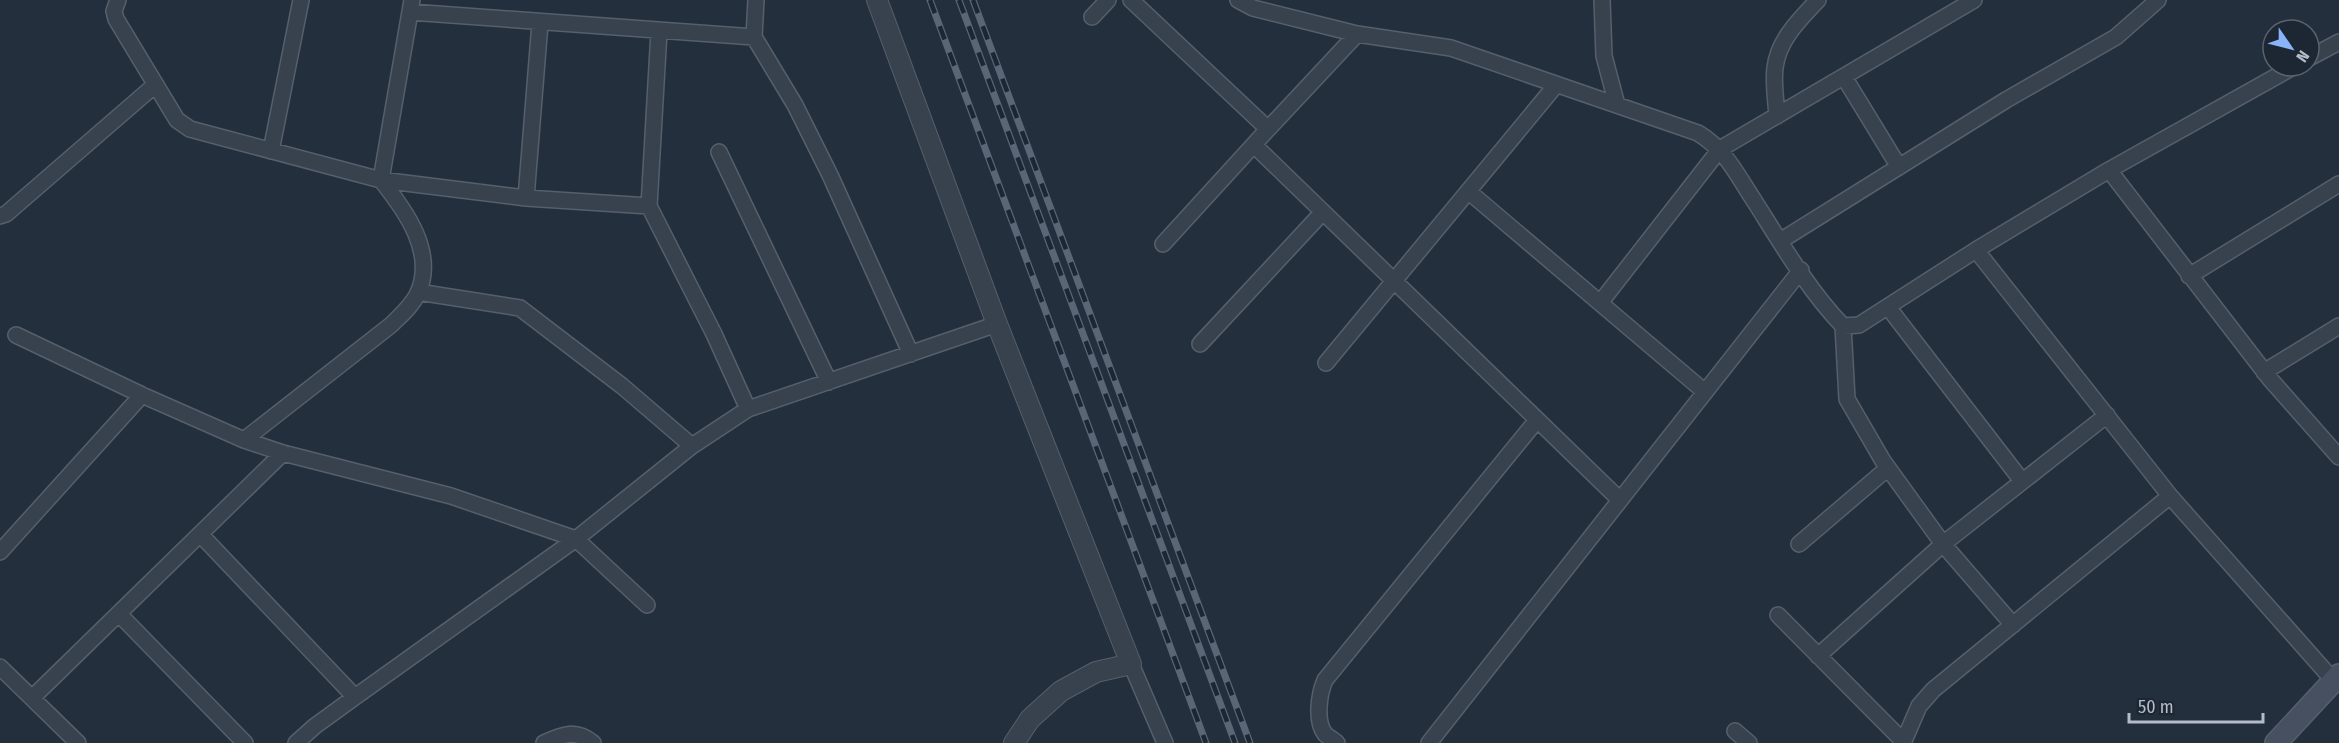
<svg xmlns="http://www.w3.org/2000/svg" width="2339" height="743" viewBox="0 0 2339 743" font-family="'Fira Sans Condensed',sans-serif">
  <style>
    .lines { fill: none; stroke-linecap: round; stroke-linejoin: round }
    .minor-casing { stroke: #565f6c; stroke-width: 18 }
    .tertiary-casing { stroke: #565f6c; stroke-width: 22 }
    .secondary-casing { stroke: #565f6c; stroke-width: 24 }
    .minor { stroke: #38414e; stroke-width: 15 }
    .tertiary { stroke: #38414e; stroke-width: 20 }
    .secondary { stroke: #465061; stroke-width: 21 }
    .rail-casing { stroke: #5a6575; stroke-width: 7 }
    .rail { stroke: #1d2633; stroke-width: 4.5; stroke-dasharray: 14; stroke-linecap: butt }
  </style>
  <rect width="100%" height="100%" fill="#242f3e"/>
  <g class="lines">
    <!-- minor casing -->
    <g class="minor-casing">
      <path id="minor" d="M118 0 114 11 116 19 177 120 190 129 381 180 526 198 649 206 714 334 748 409
        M1131 0 1268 129 1163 244
        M1238 0 1253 8 1357 34 1451 48 1698 133C1726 150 1737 175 1755 202 1781 243 1809 291 1843 326L1859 325 1976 250 2109 170 2295 66
        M1602 0 1604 56 1617 105
        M410 12 754 37 795 105 830 175 911 354
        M1092 17 1108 0
        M754 37 756 0
        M2309 58 2339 42
        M1844 77 1899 167
        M1777 116C1776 101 1773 83 1775 68 1778 40 1800 19 1818 0
        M1268 129 1357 34
        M1254 145 1620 500
        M271 151 301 0
        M719 152 829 382
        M2109 170 2270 379 2339 457
        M1468 191 1705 392
        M526 198 540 23
        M649 206 659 31
        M0 216 6 214 155 85
        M1780 241 2006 100 2116 37 2158 0
        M1976 250 2170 496 2333 680
        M2189 276 2339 184
        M418 292 520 308 622 386 692 446
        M1600 303 1720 149 1974 0
        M1888 307 2022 481
        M16 335 142 395
        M1200 344 1322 213
        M1326 363 1556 85
        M2264 372 2339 326
        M244 440 391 325C401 315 412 306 418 293 436 252 405 210 381 180L412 0
        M200 534 355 697
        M1799 544 1888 468
        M0 552 142 395 244 440 283 453 451 496 576 539 647 605
        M119 614 245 743
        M1778 615 1904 742
        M2013 625 1943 544 2107 415
        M1818 656 1943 544 1883 461 1847 399 1843 326
        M1131 664 1165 743
        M0 667 78 743
        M32 698 283 453
        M1735 731 1749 743
        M296 743 315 726 355 697 576 539 692 446 748 409 997 324
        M544 743C563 734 576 729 593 743
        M1337 743C1334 740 1328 737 1325 734 1315 721 1319 694 1325 680L1537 420
        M1429 743 1801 270
        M1903 743 1919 706 1933 690 2170 496"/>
    </g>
    <!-- tertiary casing -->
    <g class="tertiary-casing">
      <path id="tertiary" d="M877 0 997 324 1131 664 1096 672 1061 691 1030 719 1014 743"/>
    </g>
    <!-- secondary casing -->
    <g class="secondary-casing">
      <path id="secondary" d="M2276 743 2339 675"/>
    </g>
    <!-- minor -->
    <use href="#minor" class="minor"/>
    <!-- tertiary -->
    <use href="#tertiary" class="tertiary"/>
    <!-- secondary -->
    <use href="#secondary" class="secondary"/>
    <!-- rail casing -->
    <g class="rail-casing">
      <path id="rail" d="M930 0 1206 743
        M959 0 1235 743
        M973 0 1250 743"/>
    </g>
    <!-- rail -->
    <use href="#rail" class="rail"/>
  </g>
  <!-- north arrow -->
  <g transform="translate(2291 48) rotate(125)"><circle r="28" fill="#1d2633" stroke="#59626f" stroke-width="1.5"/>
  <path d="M0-4.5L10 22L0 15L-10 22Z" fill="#8ab4f8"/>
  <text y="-9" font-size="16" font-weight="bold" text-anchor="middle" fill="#b4bcc9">N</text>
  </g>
  <!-- scale -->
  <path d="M2129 713v9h134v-9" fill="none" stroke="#b4bcc9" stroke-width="3"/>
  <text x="2138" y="713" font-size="18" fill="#b4bcc9" stroke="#1d2633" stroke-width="4.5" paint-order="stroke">50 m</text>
</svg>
